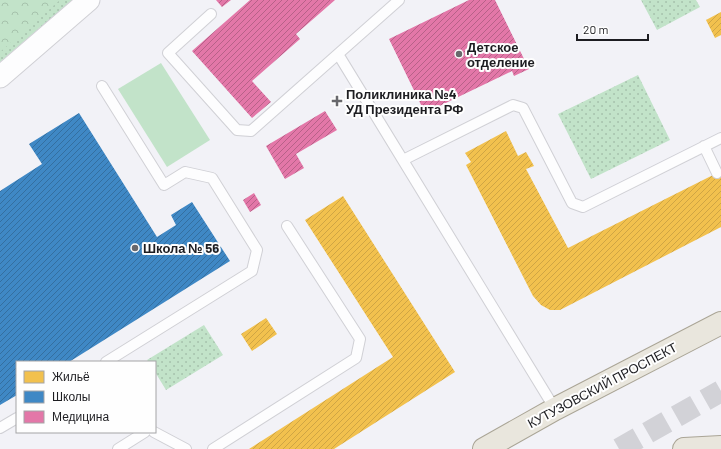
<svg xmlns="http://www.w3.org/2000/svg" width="721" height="449" viewBox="0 0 721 449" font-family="Barlow,sans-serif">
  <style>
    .grass { fill: url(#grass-dots) }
    .forest { fill: url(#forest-crowns) }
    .garden { fill: #c2e3c9 }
    .homes { fill: url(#homes-hatch) }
    .schools { fill: url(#schools-hatch) }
    .health { fill: url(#health-hatch) }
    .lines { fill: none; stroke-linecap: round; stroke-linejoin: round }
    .primary-tunnel { stroke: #d2d2d7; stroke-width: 22; stroke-dasharray: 22 11; stroke-linecap: butt }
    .lane-casing { stroke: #d0d0d5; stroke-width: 12 }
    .street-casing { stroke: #d0d0d5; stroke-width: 23 }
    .primary-casing { stroke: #aaa596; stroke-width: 24 }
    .lane { stroke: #fdfdfe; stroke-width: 10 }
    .street { stroke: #fdfdfe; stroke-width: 21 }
    .primary { stroke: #e9e6dd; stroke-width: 22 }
    .poi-dot { fill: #68686c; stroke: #fefefe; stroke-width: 1.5 }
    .labels { text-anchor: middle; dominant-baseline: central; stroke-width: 4; stroke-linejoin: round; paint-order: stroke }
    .poi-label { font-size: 13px; font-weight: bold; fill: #1d1d21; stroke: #fefefe; text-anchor: start }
    .street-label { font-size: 13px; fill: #1d1d21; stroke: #fefefe }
  </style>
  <defs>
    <pattern id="grass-dots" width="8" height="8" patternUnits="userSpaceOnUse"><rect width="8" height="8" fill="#c2e3c9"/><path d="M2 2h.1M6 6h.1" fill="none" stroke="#a6c2ac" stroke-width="1.8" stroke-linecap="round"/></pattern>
    <pattern id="forest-crowns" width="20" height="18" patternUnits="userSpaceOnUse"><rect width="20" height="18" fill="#c2e3c9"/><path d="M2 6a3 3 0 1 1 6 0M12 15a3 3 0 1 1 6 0" fill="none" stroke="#a6c2ac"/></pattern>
    <pattern id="homes-hatch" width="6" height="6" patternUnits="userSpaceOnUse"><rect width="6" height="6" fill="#f2c14e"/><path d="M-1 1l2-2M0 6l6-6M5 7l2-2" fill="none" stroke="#cfa544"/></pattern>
    <pattern id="schools-hatch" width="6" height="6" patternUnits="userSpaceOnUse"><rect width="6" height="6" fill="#3f88c5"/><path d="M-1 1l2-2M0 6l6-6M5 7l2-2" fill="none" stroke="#346fa0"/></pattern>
    <pattern id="health-hatch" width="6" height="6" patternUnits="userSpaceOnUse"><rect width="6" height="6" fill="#e377a8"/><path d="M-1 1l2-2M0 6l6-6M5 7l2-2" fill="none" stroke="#b76188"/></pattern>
  </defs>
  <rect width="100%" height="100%" fill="#f2f2f7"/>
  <!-- grass -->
  <path class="grass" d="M0 0H72L0 62Z
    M641 0H696L700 7 657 30Z
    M638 75 670 140 591 179 558 114Z
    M204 325 223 355 166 390 155 372V362H149L147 360Z"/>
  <!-- forest -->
  <path class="forest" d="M0 0H60L0 52Z"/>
  <!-- garden -->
  <path class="garden" d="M161 63 210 140 167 167 118 89Z"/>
  <!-- homes -->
  <path class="homes" d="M721 12V35L715 38 706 20Z
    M506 131 518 156 526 152 534 166 526 169 568 248 721 171V227L560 310H550L541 305 533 296 466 165 471 162 465 153Z
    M343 196 455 372 334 449H249L393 357 305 220Z
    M266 318 277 334 252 351 241 334Z"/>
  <!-- schools -->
  <path class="schools" d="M79 113 157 237 176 225 171 215 192 202 230 261 69 362H17V395L0 405V191L42 164 29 144Z"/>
  <!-- health -->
  <path class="health" d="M216 0H231L222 7Z
    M250 0H335L296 34 300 39 252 81 271 102 252 118 192 51Z
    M469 0H495L529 69 514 76 512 71 425 113 389 39Z
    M325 111 337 130 296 154 304 168 285 179 266 146Z
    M254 193 261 205 250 212 243 200Z"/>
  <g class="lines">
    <!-- primary-tunnel -->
    <path class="primary-tunnel" d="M619 449 721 391"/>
    <!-- lane casing -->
    <g class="lane-casing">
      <path id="lane" d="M211 14 168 53 237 130 251 131 338 54 555 409
        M338 54 399 0
        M102 86 164 185 185 172 212 178 257 250 252 271 106 362
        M704 146 717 173
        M403 160 513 105 523 108 572 203 583 207 721 138
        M0 428 17 418
        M154 432 186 449
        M118 449 145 432
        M213 449 356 358 360 339 287 226"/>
    </g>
    <!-- street casing -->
    <g class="street-casing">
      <path id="street" d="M0 77 89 0"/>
    </g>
    <!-- primary casing -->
    <g class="primary-casing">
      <path id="primary" d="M484 449 555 409 721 323
        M684 449 721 447"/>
    </g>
    <!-- lane -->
    <use href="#lane" class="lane"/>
    <!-- street -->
    <use href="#street" class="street"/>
    <!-- primary -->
    <use href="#primary" class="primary"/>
  </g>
  <!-- markers -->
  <g class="poi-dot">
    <circle cx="459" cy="54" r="4"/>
    <path d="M335 95h4v4h4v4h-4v4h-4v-4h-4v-4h4z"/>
    <circle cx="135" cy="248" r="4"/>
  </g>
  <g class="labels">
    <!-- poi labels -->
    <g class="poi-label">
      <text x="467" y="47">Детское<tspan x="467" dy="15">отделение</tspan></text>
      <text x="346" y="94">Поликлиника №4<tspan x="346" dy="15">УД Президента РФ</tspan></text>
      <text x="143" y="248">Школа № 56</text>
    </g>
    <!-- street labels -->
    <g class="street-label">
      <text transform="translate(602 385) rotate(-28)">КУТУЗОВСКИЙ ПРОСПЕКТ</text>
    </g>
  </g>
  <!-- legend -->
  <rect x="16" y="361" width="140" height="72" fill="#fefefe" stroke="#a4a4a6"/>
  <rect x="24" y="371" width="20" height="12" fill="#f2c14e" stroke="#a4a4a6"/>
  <text x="52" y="381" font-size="12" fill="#1d1d21">Жильё</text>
  <rect x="24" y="391" width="20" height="12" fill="#3f88c5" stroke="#a4a4a6"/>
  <text x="52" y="401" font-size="12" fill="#1d1d21">Школы</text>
  <rect x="24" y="411" width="20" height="12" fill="#e377a8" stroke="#a4a4a6"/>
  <text x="52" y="421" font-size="12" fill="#1d1d21">Медицина</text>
  <!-- scale -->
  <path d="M577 34v6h71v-6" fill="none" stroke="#1d1d21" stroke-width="2"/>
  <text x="583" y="34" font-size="12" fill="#1d1d21" stroke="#fefefe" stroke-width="3" paint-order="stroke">20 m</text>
</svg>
